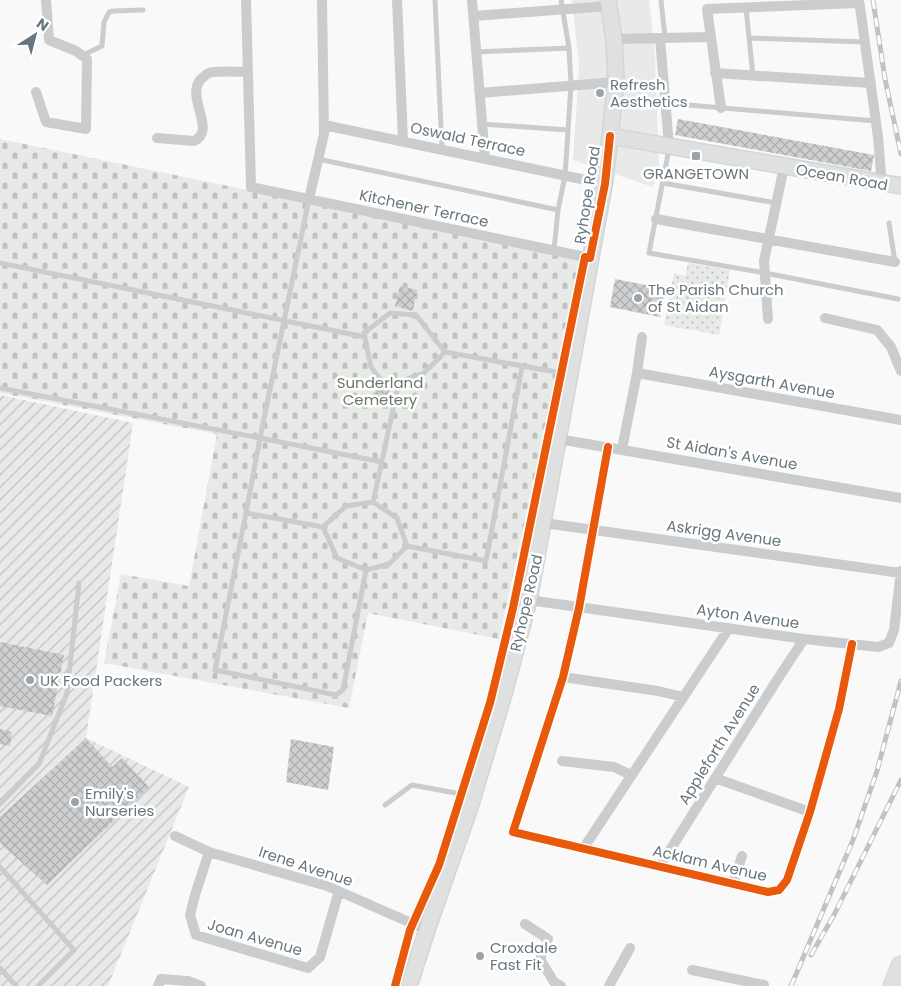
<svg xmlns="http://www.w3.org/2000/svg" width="901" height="986" viewBox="0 0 901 986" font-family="Poppins,sans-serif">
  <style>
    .built { fill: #e8e9e9 }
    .industrial { fill: url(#industrial-furrows) }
    .cemetery { fill: url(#cemetery-stones) }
    .garden { fill: url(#garden-dots) }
    .building { fill: url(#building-cross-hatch) }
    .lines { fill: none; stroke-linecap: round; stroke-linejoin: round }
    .secondary-casing { stroke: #d4d5d6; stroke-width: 18 }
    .highway-casing { stroke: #d4d5d5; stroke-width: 21 }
    .lane { stroke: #cacccd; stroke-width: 5 }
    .street { stroke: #cacccd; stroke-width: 10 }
    .secondary { stroke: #dfe0e0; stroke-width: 15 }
    .highway { stroke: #dfe0e0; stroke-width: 19 }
    .rail-casing { stroke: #c1c3c3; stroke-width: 5 }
    .rail { stroke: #fff; stroke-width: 3; stroke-dasharray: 9; stroke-linecap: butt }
    .cycleway-casing { stroke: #fff; stroke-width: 11 }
    .cycleway { stroke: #e8590c; stroke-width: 8 }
    .poi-dot { fill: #9ba4aa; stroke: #fff; stroke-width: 2 }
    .labels { text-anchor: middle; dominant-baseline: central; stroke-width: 5; stroke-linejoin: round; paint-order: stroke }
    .poi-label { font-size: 15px; fill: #68767f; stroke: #fff; text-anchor: start }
    .street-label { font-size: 15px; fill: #68767f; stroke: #fff }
    .park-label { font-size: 15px; fill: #6a7866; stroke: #fff }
  </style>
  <defs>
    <pattern id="industrial-furrows" width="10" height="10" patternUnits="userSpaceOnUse" patternTransform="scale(1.25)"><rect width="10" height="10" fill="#e8e9e9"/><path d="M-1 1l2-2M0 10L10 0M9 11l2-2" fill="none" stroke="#c0c1c2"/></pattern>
    <pattern id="cemetery-stones" width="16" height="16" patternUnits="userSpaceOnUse" patternTransform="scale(1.25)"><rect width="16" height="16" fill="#e8eae7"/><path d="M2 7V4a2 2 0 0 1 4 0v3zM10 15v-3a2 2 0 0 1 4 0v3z" fill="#c0c2c0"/></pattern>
    <pattern id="garden-dots" width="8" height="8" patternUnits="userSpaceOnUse" patternTransform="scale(1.25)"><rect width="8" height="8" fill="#e8eae7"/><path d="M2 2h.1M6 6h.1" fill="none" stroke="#c0c2c0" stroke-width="1.8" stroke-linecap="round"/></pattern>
    <pattern id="building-cross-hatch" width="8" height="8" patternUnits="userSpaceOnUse" patternTransform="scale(1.25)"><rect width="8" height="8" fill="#cecfd0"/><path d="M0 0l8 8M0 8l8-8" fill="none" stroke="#abadae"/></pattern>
  </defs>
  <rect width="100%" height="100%" fill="#f9f9f9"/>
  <!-- built -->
  <path class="built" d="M572 0H649L655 54 659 168 653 187 573 160 579 67Z"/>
  <!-- industrial -->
  <path class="industrial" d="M0 395 133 423 86 738 189 787 108 986H0Z"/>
  <!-- cemetery -->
  <path class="cemetery" d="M0 139 582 259 499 639 368 613 349 708 104 663 121 574 189 586 217 434 0 393Z"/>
  <!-- garden -->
  <path class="garden" d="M688 263 730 270 719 335 664 325 674 273 685 276Z"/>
  <!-- building -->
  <path class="building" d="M678 119 874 155 871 171 675 135Z
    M615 279 666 289 660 317 610 307Z
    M400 286 417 290 413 311 395 306Z
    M377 384 390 388 388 402 373 401Z
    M0 642 64 655 52 716 0 706Z
    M0 729 12 732 10 746 0 744Z
    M86 738 112 767 122 758 149 787 47 885 0 843V817Z
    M291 739 334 747 328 790 286 782Z"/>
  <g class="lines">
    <!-- secondary casing -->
    <g class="secondary-casing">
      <path id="secondary" d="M610 136 901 186
        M409 986 427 930 470 807 504 694 529 600 605 180 616 82 614 39 608 0"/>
    </g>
    <!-- highway casing -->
    <g class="highway-casing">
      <path id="highway" d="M893 986 901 966"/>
    </g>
    <!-- lane -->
    <path class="lane" d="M435 0 442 149
      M661 0 665 37
      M746 8 753 76
      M749 38 865 42
      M476 52 569 48
      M83 55 102 46 104 22 109 12 114 11 143 10
      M665 103 876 121
      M482 124 568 130
      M669 149 649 253 765 273 898 299
      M318 159 558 210
      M663 183 776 203
      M889 223 895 262
      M554 250 558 210 565 176 571 85 569 48 561 0
      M0 263 365 337
      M445 352 424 373 399 382 381 380 371 367 364 333 390 313 416 315 445 352 567 374
      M0 388 260 438 309 199
      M373 502 399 382
      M246 513 215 670 336 695 343 690 366 570
      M323 527 337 558 366 570 389 564 407 546 397 518 373 502 346 506 323 527 246 513 260 438 382 462
      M407 546 486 561 522 367
      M0 804 39 764 67 693 79 583
      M385 805 412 785 472 796
      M0 867 74 950 38 986
      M0 968 16 986"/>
    <!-- street -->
    <path class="street" d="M246 0 251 187 590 258
      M397 0 403 140
      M472 0 485 159
      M859 0 878 137 881 174
      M474 16 609 6
      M660 38 669 146
      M614 39 710 37
      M715 73 871 83
      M36 92 46 122 86 129 87 59 76 51 49 40 46 0
      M480 93 616 82
      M721 108 707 9 859 3
      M324 125 605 184
      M157 138 194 141C217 130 186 99 200 80 203 78 206 74 209 73 216 70 240 72 248 72
      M309 199 324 134 322 0
      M656 219 895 262
      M825 318 877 330 891 347 901 371
      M768 319 764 261 784 167
      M637 373 901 420
      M558 439 901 498
      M608 447 579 608 563 677 513 832 768 892 779 890 787 880 810 812 839 709 852 644
      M622 449 637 373 642 337
      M544 523 901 573
      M529 600 804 639 878 647 889 643 894 630 901 571
      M563 677 658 691 683 697
      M562 761 614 767 631 775
      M715 778 810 812
      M175 836 209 852 327 886 427 930
      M583 849 729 628
      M209 852 195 895 190 915 196 935 308 968 320 957 339 891
      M660 866 777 680 804 639
      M733 883 742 856
      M525 924 548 939 540 959 554 982 561 986
      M692 970 764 985
      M158 986 161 979 188 981 201 986
      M609 986 630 948"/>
    <!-- secondary -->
    <use href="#secondary" class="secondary"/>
    <!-- highway -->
    <use href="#highway" class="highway"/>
    <!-- rail casing -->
    <g class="rail-casing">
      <path id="rail" d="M873 0 885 79 901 154
        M811 955 834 915 901 780
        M791 986 853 840 877 771 901 681"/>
    </g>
    <!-- rail -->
    <use href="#rail" class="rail"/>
    <!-- cycleway casing -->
    <g class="cycleway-casing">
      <path id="cycleway" d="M590 258 605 184 610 136
        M608 447 579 608 563 677 513 832 768 892 779 890 787 880 810 812 839 709 852 644
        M395 986 410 930 439 865 490 703 513 608 585 257"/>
    </g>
    <!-- cycleway -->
    <use href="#cycleway" class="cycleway"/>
  </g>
  <!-- markers -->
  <g class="poi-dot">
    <circle cx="600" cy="93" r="5"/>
    <rect x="691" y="151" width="10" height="10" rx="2.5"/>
    <circle cx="638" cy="298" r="5"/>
    <circle cx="30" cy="680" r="5"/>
    <circle cx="75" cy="802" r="5"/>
    <circle cx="480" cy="956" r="5"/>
  </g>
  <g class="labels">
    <!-- poi labels -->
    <g class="poi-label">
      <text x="610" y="84">Refresh<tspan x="610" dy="17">Aesthetics</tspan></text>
      <text x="696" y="173" text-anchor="middle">GRANGETOWN</text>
      <text x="648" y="289">The Parish Church<tspan x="648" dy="17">of St Aidan</tspan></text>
      <text x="40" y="680">UK Food Packers</text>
      <text x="85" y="793">Emily's<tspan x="85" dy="17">Nurseries</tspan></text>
      <text x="490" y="947">Croxdale<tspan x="490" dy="17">Fast Fit</tspan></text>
    </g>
    <!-- street labels -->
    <g class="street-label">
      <text transform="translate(468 139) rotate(12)">Oswald Terrace</text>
      <text transform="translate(842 177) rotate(10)">Ocean Road</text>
      <text transform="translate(587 195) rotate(-81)">Ryhope Road</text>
      <text transform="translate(424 208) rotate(12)">Kitchener Terrace</text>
      <text transform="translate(772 382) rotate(10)">Aysgarth Avenue</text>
      <text transform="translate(732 453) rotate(10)">St Aidan's Avenue</text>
      <text transform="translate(724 533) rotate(8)">Askrigg Avenue</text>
      <text transform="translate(526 603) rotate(-77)">Ryhope Road</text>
      <text transform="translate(748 616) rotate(8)">Ayton Avenue</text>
      <text transform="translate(719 744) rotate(-58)">Appleforth Avenue</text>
      <text transform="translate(710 863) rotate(13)">Acklam Avenue</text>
      <text transform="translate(306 866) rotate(18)">Irene Avenue</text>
      <text transform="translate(255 937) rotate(16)">Joan Avenue</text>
    </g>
    <!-- park labels -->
    <g class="park-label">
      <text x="380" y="382">Sunderland<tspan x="380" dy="17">Cemetery</tspan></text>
    </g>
  </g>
  <!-- north arrow -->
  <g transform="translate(35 35) rotate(36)" stroke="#ffffff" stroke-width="4" paint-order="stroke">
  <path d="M0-4L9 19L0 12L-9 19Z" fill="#68767f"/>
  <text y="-8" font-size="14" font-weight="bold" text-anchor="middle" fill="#68767f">N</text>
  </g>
</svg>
